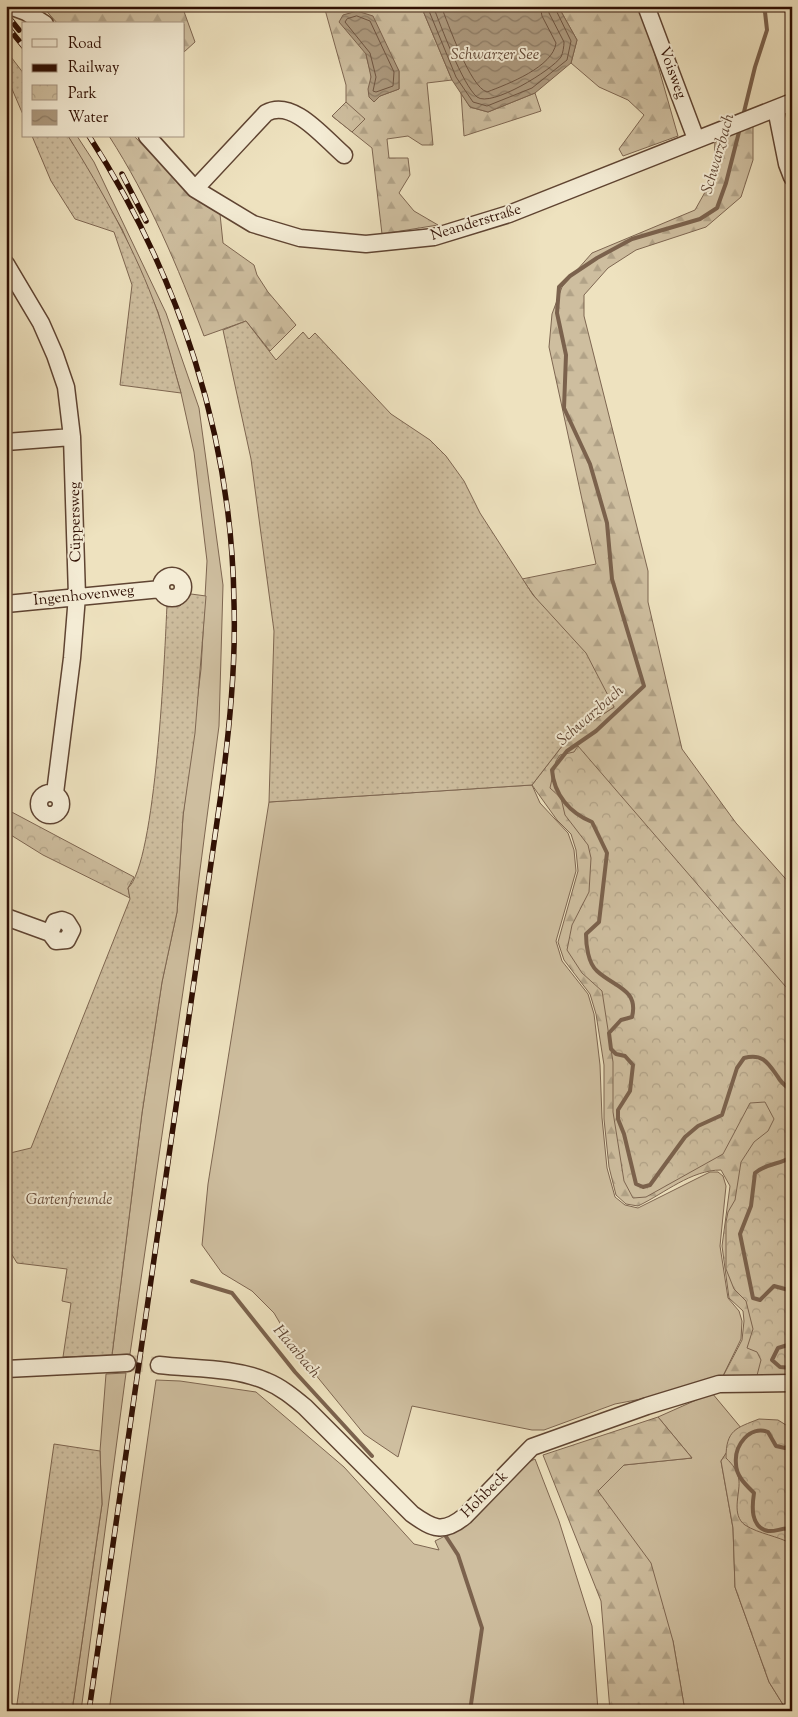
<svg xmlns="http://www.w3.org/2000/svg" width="798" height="1717" viewBox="0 0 798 1717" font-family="'Sorts Mill Goudy',serif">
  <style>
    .grass { fill: #cebe9f; stroke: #7e6651 }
    .forest { fill: url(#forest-firs); stroke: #7e6651; fill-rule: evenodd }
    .park { fill: url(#park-crowns); stroke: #7e6651 }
    .garden { fill: url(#garden-dots); stroke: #7e6651 }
    .water { fill: url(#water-waves); stroke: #7b624d }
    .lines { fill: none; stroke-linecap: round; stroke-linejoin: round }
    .shore { stroke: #6e5441; stroke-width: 1 }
    .stream { stroke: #7b624d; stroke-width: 4 }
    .minor-tunnel { stroke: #d1c2a3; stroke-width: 16; stroke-dasharray: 16 8; stroke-linecap: butt }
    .minor-casing { stroke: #5f4432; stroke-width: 19 }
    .minor { stroke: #f4ecd5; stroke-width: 16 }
    .rail-casing { stroke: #2f0f03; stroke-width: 5.5 }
    .rail { stroke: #f4ecd5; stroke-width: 4; stroke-dasharray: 11; stroke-linecap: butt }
    .labels { text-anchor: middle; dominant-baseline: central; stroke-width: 4; stroke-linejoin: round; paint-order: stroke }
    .street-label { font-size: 15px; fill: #2f0f03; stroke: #f4ecd5 }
    .park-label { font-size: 15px; font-style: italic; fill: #674c3a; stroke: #f4ecd5 }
    .water-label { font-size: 16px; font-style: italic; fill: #614735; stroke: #f4ecd5 }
  </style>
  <defs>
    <pattern id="forest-firs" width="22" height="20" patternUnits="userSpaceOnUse" patternTransform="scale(1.25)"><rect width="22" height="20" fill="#cebe9f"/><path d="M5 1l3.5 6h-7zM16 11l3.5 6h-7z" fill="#b1a287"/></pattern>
    <pattern id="park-crowns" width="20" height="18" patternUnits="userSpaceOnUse" patternTransform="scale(1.25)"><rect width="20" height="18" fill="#cebe9f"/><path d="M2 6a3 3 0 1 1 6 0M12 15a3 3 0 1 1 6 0" fill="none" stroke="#b1a287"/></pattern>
    <pattern id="garden-dots" width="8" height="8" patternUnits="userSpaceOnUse" patternTransform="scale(1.25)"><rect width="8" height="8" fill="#cebe9f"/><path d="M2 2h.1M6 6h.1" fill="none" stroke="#b1a287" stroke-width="1.8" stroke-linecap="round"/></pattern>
    <pattern id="water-waves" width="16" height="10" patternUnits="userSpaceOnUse" patternTransform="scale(1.25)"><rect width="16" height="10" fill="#ad9a7f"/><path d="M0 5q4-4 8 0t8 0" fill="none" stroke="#8d7c66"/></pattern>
  </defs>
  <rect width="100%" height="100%" fill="#eee2bf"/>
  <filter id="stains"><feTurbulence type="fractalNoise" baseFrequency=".004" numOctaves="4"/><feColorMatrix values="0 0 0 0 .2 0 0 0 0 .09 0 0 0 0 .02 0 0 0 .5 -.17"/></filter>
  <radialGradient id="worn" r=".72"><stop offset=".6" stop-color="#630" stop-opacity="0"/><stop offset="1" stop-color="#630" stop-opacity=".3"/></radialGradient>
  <!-- grass -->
  <path class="grass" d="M68 136H77L94 162 166 313 199 408 223 585 219 726 193 923 130 1354 112 1355 142 1113 162 982 177 912 183 816 201 669 207 561 194 452 181 393 158 312 122 229Z
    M532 785 540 803 568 833 574 850 576 871 556 941 562 961 588 994 594 1014 600 1065 602 1118 607 1168 615 1197 625 1205 638 1208 710 1172H718L723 1176 726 1186 720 1246 728 1298 739 1311 742 1321 741 1339 719 1384 615 1404 544 1430H532L412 1406 398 1457 364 1434 297 1352 274 1313 252 1291 222 1273 202 1245 208 1184 269 802Z
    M126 1373 81 1711H72L102 1504 100 1451 106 1374Z
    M156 1380 180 1381 256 1392 344 1467 414 1544 439 1550 435 1541 459 1529 518 1467 535 1459 559 1521 592 1626 598 1711H109Z
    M712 1393 742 1429 721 1461 733 1528 735 1587 769 1682 787 1711H685L673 1641 598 1491 624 1465 692 1458 658 1417Z"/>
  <!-- forest -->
  <path class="forest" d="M42 6H182L195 42 184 52V24H58Z
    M324 6H421L452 80 427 83 433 145H422L408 136 387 139 389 158H408L410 175 399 193 414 211 438 225 382 234 372 148 332 116 346 102V85ZM387 49 399 71V89L380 96 374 102C364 92 372 86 371 75 370 68 367 61 366 54Z
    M558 6H641L678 136 623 156 619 149 644 115 628 100 599 87 571 63 577 40Z
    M461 93 470 107 488 112 535 93 541 111 464 136Z
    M753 126V160L741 197 706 227 636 250 608 268 584 295V316L648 571V602L682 749 736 823 792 886V1383L719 1384 742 1340 744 1321 743 1311 729 1298 722 1246 730 1186 721 1170C691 1170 665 1193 638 1206L626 1204 616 1195 609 1167 604 1119V1065L596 1014 590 994 564 960 558 942 578 871 576 850 571 834 557 820 532 785 569 737 614 707 522 579 596 564 549 347 552 314 562 287 592 253 695 210 709 185 714 167 715 139Z
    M109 136H134L190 194 220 214 223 243 254 265 257 275 268 292 296 325 270 351 246 321 204 336C178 267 149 198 109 136Z
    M658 1417 692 1458 624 1465 598 1491 651 1563 673 1641 685 1711H610L601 1601 543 1455Z
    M792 1425V1711H787L769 1682 735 1587 733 1528 721 1461 742 1429Z"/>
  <!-- park -->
  <path class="park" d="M346 102 365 119 352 132 332 116Z
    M578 746 792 994V1387L755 1383 761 1360 757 1352 747 1348 753 1329 746 1301 734 1289 726 1269V1222L728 1212 735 1200 741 1162 754 1142 768 1131 774 1119 765 1102 750 1103 723 1154 646 1197 633 1198 624 1181 613 1112V1062L602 991 582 973 567 950 572 925 589 892 591 858 588 845 565 815 561 798 550 788 556 761 560 755 574 752Z
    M6 809 134 877 128 888 130 898 43 855 6 832Z
    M759 1419 778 1420 786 1425 792 1423V1544C778 1536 759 1534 745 1525 731 1515 740 1494 739 1481 738 1471 733 1465 726 1458 726 1430 736 1428 759 1419Z"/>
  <!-- garden -->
  <path class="garden" d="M8 53 24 74V117L6 75V54Z
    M32 136H68C103 192 136 251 158 313 167 339 173 366 181 393L120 385 132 285 114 232 75 219 51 181Z
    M246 321 276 360 303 332 309 339 315 333 391 414 430 440 446 456 464 481 480 513 533 595 586 653 614 707 569 737 532 785 269 802 274 631 251 459 223 330Z
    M191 594 206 596 195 733 183 816 177 912 162 982 142 1113 112 1355 63 1357 71 1303 62 1301 67 1269 17 1263 6 1245V1154L31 1148 130 899 128 888C156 863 165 651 167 604L180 606Z
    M54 1444 100 1451 102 1504 72 1711H16Z"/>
  <!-- water -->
  <path class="water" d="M421 6H558L577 40 571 63 535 93 488 112 470 107 452 80Z
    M357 11 373 16 399 71V89L380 96 374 102 369 97 368 89 371 77 366 54 339 22 343 15Z"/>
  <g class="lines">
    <!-- shore -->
    <path class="shore" d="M427 6 456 77 473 102 487 106 532 88 567 60 571 41 554 6
      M433 6C441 26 462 84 477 97 491 108 552 70 561 57 563 53 564 46 564 42L549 13 547 6
      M441 6C448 23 470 87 487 92 508 84 553 67 556 43L542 16 540 6
      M357 16 370 21 394 72 393 86 376 92 373 91 376 77 370 53 345 22 347 19Z"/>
    <!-- stream -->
    <path class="stream" d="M743 116 755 67 767 30 765 12 760 6
      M740 128 726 183 717 208 700 219 632 239 597 258 570 276 559 287 557 313 566 355 564 408 590 464 607 523 612 579 644 686 596 731 567 751 552 770C554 795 570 813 592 822L607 853 599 922 586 934C586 945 588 963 597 971 614 987 639 989 632 1017L621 1020 609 1033 611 1049 616 1054 625 1056 633 1065 630 1091 618 1110V1119L624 1134 636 1184 643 1187 650 1185 685 1137 698 1126 722 1115 737 1068 744 1058C763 1053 768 1063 778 1077 781 1083 787 1087 792 1091
      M792 1156C782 1165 768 1162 755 1173L751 1206 740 1234 753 1298 760 1300 774 1286 792 1291
      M192 1281 232 1293 295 1372 372 1456
      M792 1341 791 1344 778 1348 772 1360 780 1367 792 1368
      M792 1444 785 1448 776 1446 768 1432C750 1425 734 1445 736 1464 736 1476 746 1485 754 1493 752 1506 750 1527 768 1531 776 1532 783 1527 792 1529
      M445 1535 458 1555 482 1628 470 1711"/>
    <!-- minor-tunnel -->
    <path class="minor-tunnel" d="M127 1363 159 1365"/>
    <!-- minor casing -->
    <g class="minor-casing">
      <path id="minor" d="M10 6 26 12 45 24
        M646 6 696 139
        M776 109 787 164 792 177
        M147 136 195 189 253 224 300 238 366 244 434 237 509 214 792 102
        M195 189 266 113C293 98 324 138 344 155
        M6 264 41 323 55 355 66 387 72 437 77 596 72 658 55 793
        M6 442 72 437
        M161 587a11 11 0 1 1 22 0a11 11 0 1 1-22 0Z
        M6 604 161 589
        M39 804a11 11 0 1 1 22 0a11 11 0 1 1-22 0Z
        M6 917 50 933 56 941 67 940 72 930 67 922 62 920 55 922 50 933
        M159 1365C193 1369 234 1367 266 1381 281 1387 293 1397 305 1407L412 1514C433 1529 443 1534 465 1516L532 1447 647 1406 719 1384 792 1383
        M6 1369 127 1363"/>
    </g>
    <!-- minor -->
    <use href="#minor" class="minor"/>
    <!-- rail casing -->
    <g class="rail-casing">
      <path id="rail" d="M6 14 19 30
        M6 25 24 47
        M122 174 146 221
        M89 1711 221 794C229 731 236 667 234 603 232 437 179 275 89 136"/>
    </g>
    <!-- rail -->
    <use href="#rail" class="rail"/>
  </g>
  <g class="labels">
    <!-- street labels -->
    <g class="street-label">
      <text transform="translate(672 73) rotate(70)">Voisweg</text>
      <text transform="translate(476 223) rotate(-17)">Neanderstraße</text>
      <text transform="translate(76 522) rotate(-91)">Cüppersweg</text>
      <text transform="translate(84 596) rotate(-6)">Ingenhovenweg</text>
      <text transform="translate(485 1495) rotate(-45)">Hohbeck</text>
    </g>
    <!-- park labels -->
    <g class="park-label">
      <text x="69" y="1200">Gartenfreunde</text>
    </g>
    <!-- water labels -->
    <g class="water-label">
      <text x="495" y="55">Schwarzer See</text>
      <text transform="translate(719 154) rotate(-74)">Schwarzbach</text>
      <text transform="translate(591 716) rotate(-41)">Schwarzbach</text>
      <text transform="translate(296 1352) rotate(50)">Haarbach</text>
    </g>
  </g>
  <!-- margin -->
  <rect width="798" height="1717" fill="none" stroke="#eee2bf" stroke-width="25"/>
  <rect x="8" y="8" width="783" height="1702" fill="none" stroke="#2f0f03" stroke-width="2.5"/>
  <rect x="12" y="12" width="773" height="1692" fill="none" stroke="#2f0f03"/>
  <!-- legend -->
  <rect x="22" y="22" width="162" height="115" fill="#f4ecd5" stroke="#a59481"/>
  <rect x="32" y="39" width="25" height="8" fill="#f4ecd5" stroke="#a59481"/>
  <text x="68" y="48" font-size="15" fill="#2f0f03">Road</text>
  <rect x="32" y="64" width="25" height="8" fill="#2f0f03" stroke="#a59481"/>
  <text x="68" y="72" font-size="15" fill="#2f0f03">Railway</text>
  <rect x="32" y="85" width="25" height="15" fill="url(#park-crowns)" stroke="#a59481"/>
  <text x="68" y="98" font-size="15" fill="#2f0f03">Park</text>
  <rect x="32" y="110" width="25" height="15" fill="url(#water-waves)" stroke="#a59481"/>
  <text x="68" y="122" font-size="15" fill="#2f0f03">Water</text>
  <rect width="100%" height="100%" filter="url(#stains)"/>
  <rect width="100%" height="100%" fill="url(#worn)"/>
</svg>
